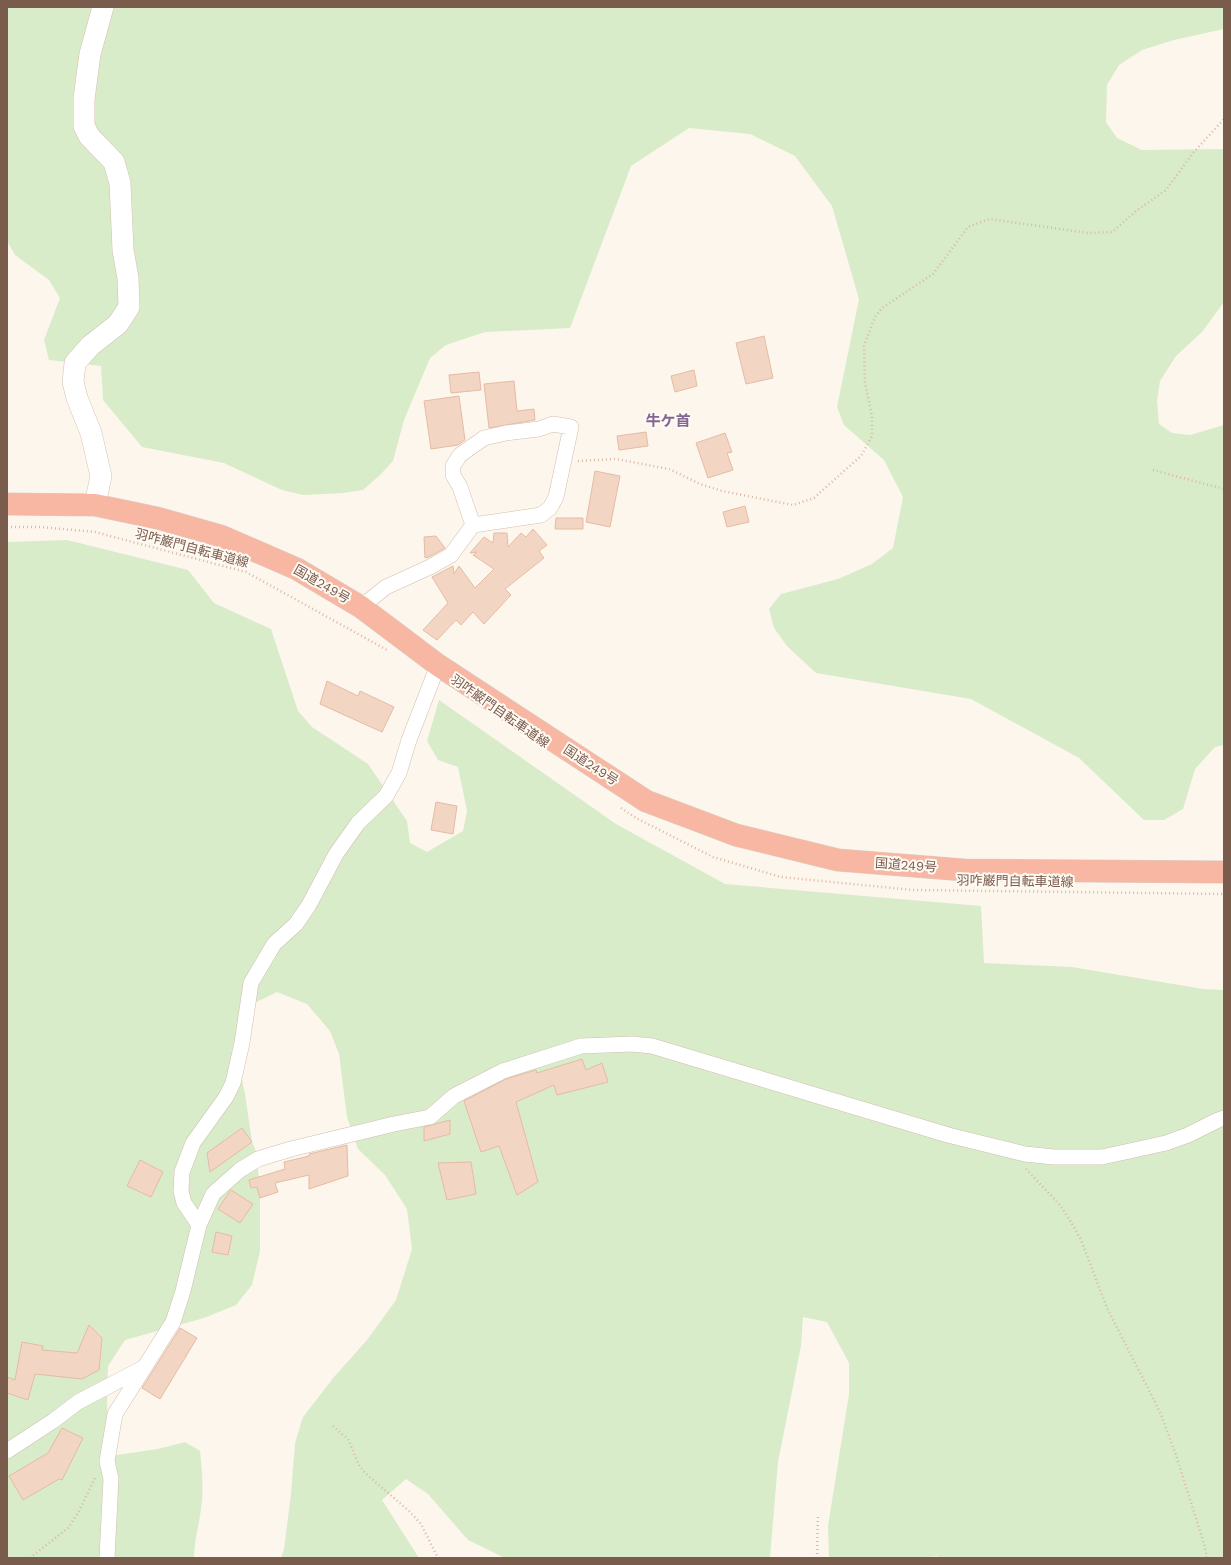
<svg xmlns="http://www.w3.org/2000/svg" width="1231" height="1565" viewBox="0 0 1231 1565" font-family="'Work Sans','Noto Sans JP',sans-serif">
  <style>
    .green { fill: #d8ecc9 }
    .building { fill: #f3d5c3; stroke: #e6bba3 }
    .lines { fill: none; stroke-linecap: round; stroke-linejoin: round }
    .street-casing { stroke: #d1beb0; stroke-width: 16 }
    .secondary-casing { stroke: #d6c0b0; stroke-width: 22 }
    .highway-casing { stroke: #dad1cd; stroke-width: 23 }
    .path { stroke: #d9b8a5; stroke-width: 2.5; stroke-dasharray: 1 3; stroke-linecap: butt }
    .street { stroke: #fff; stroke-width: 15 }
    .secondary { stroke: #fff; stroke-width: 21 }
    .highway { stroke: #f7b7a3; stroke-width: 22 }
    .labels { text-anchor: middle; dominant-baseline: central; stroke-width: 4; stroke-linejoin: round; paint-order: stroke }
    .street-label { font-size: 13px; fill: #7a5c4d; stroke: #fffaf3 }
    .quarter-label { font-size: 15px; font-weight: bold; fill: #846695; stroke: #fffaf3 }
  </style>
  <rect width="100%" height="100%" fill="#fdf6ec"/>
  <!-- green -->
  <path class="green" d="M7 7H1224V29L1174 40 1142 50 1119 65 1107 85 1106 122 1117 138 1142 150 1224 149V302L1202 332 1176 356 1160 381 1157 401 1159 424 1172 433 1190 435 1224 425V745L1215 747 1195 769 1183 809 1164 820H1144L1079 758 971 699 816 673 787 646 774 628 769 609 781 594 838 579 872 564 893 548 903 497 884 460 844 425 837 407 859 299 832 206 795 156 750 134 689 128 631 166 570 328 485 332 446 345 430 358 404 420 393 461 379 476 363 490 343 493 303 495 282 490 224 463 142 447 103 400 101 366 49 360 44 340 60 298 49 280 15 255 7 241Z
    M67 540 188 570 214 603 271 629 298 711 312 727 368 764 407 821 410 843 427 852 463 831 467 811 458 767 438 760 427 741 439 700 616 824 725 884 981 906 984 963 1072 967 1203 989 1224 990V1558H938L937 1556 927 1558H829L828 1526 849 1394V1363L827 1322 803 1317 801 1346 778 1462 770 1558H505L468 1540 428 1494 406 1479 382 1500 419 1558H281L284 1549 291 1494 295 1443 303 1417 334 1377 367 1340 396 1300 412 1249 407 1209 385 1175 358 1149 347 1117 339 1054 330 1031 307 1004 277 992 242 1009 236 1051 245 1094 252 1142 257 1154 260 1198V1251L252 1285 236 1305 204 1318 125 1340 108 1366 107 1404 110 1456 158 1449 185 1442 200 1451C202 1470 204 1490 201 1509 199 1526 194 1541 194 1558H7V542Z"/>
  <!-- building -->
  <path class="building" d="M764 336 773 378 746 384 736 343Z
    M694 370 697 386 675 392 671 376Z
    M479 372 481 390 451 393 449 375Z
    M514 381 517 411 534 409 535 420 489 428 484 384Z
    M459 396 465 440 458 445 431 449 424 401Z
    M646 432 648 446 619 450 617 436Z
    M725 433 732 452 727 453 733 470 708 478 696 443Z
    M595 471 620 476 610 527 586 522Z
    M745 506 749 522 727 527 723 512Z
    M556 518H583V529H555Z
    M533 529 547 545 539 551 544 558 505 589 511 595 484 624 473 612 461 625 456 620 437 640 423 630 448 603 432 577 453 566 454 574 459 566 475 588 494 569 473 555 477 552 470 553 484 537 493 543 494 533H507L508 547 521 533 526 537Z
    M436 536 445 548 429 557 425 558 424 537Z
    M327 681 358 696 360 691 394 707 382 732 320 704Z
    M436 802 457 806 453 834 431 830Z
    M582 1059 586 1070 602 1063 608 1082 557 1095 554 1085 516 1102 538 1182 517 1195 499 1146 481 1152 464 1101 506 1079 536 1070 537 1073Z
    M450 1120V1134L424 1141V1127Z
    M242 1128 252 1142 210 1172 207 1153Z
    M347 1145 348 1176 309 1189V1175L275 1183 278 1192 260 1198 257 1187 251 1188 249 1180 285 1169 284 1162 309 1156V1154Z
    M140 1160 163 1172 151 1197 127 1186Z
    M471 1162 476 1194 447 1200 438 1163Z
    M231 1190 253 1204 240 1223 218 1209Z
    M216 1232 232 1236 228 1255 212 1252Z
    M89 1325 102 1338 99 1370 82 1379 35 1374 28 1400 7 1393V1377L15 1380 22 1342 43 1346 42 1350 77 1353Z
    M180 1328 197 1338 160 1399 142 1388Z
    M62 1428 83 1438 62 1480 59 1479 23 1500 9 1476 48 1453Z"/>
  <g class="lines">
    <!-- street casing -->
    <g class="street-casing">
      <path id="street" d="M361 607 386 587 430 567 451 555 473 525 541 515 550 508 556 497 571 427 553 424 539 429 506 433 484 438 460 455 453 466V475L460 487 473 525
        M199 1225 184 1203 181 1191 182 1172 193 1143 226 1097 233 1083 242 1043 251 983 274 944 296 924 309 905 336 854 358 823 386 796 399 773 409 740 438 665
        M7 1451 53 1421 78 1402 143 1368
        M107 1558 111 1479 107 1461 115 1414 173 1322 183 1291 199 1225 213 1194 223 1185 240 1170 258 1159 291 1149 394 1124 430 1117 454 1096 503 1071 581 1046 632 1044 652 1046 948 1135 1025 1154 1054 1157H1102L1166 1143 1188 1135 1218 1120 1224 1118"/>
    </g>
    <!-- secondary casing -->
    <g class="secondary-casing">
      <path id="secondary" d="M95 505 101 476 91 433 77 398 73 382 75 363 90 346 118 324 129 307 128 278 123 250 120 183 114 162 89 136 84 126V99L90 54 103 7"/>
    </g>
    <!-- highway casing -->
    <g class="highway-casing">
      <path id="highway" d="M7 504 95 505 157 518 221 536 297 569 361 607 438 665 646 801 736 835 838 860 964 870 1224 872"/>
    </g>
    <!-- path -->
    <path class="path" d="M578 461 616 459 669 469 700 484 722 491 793 505 814 498 861 456 872 436V416L865 383 864 346 875 317 882 308 933 274 968 227 989 219 1088 233 1112 232 1136 211 1166 190 1193 153 1224 119
      M1153 470 1224 489
      M7 527H41L95 532 246 572 387 650
      M621 808 636 818 713 857 781 877 913 890 1224 894
      M1026 1169 1060 1205 1071 1222 1081 1240 1107 1308 1160 1412 1175 1452 1205 1547 1207 1558
      M333 1426 348 1439 359 1465 365 1473 409 1511 421 1524 438 1558
      M30 1558 68 1528 78 1513 95 1478
      M817 1558 818 1514"/>
    <!-- street -->
    <use href="#street" class="street"/>
    <!-- secondary -->
    <use href="#secondary" class="secondary"/>
    <!-- highway -->
    <use href="#highway" class="highway"/>
  </g>
  <g class="labels">
    <!-- street labels -->
    <g class="street-label">
      <text transform="translate(192 548) rotate(15)">羽咋巌門自転車道線</text>
      <text transform="translate(322 584) rotate(30)">国道249号</text>
      <text transform="translate(500 711) rotate(35)">羽咋巌門自転車道線</text>
      <text transform="translate(591 765) rotate(33)">国道249号</text>
      <text transform="translate(906 865) rotate(4)">国道249号</text>
      <text transform="translate(1015 881) rotate(1)">羽咋巌門自転車道線</text>
    </g>
    <!-- quarter labels -->
    <g class="quarter-label">
      <text x="668" y="421">牛ケ首</text>
    </g>
  </g>
  <!-- border -->
  <rect width="1231" height="1565" fill="none" stroke="#7a5c4d" stroke-width="16"/>
</svg>
